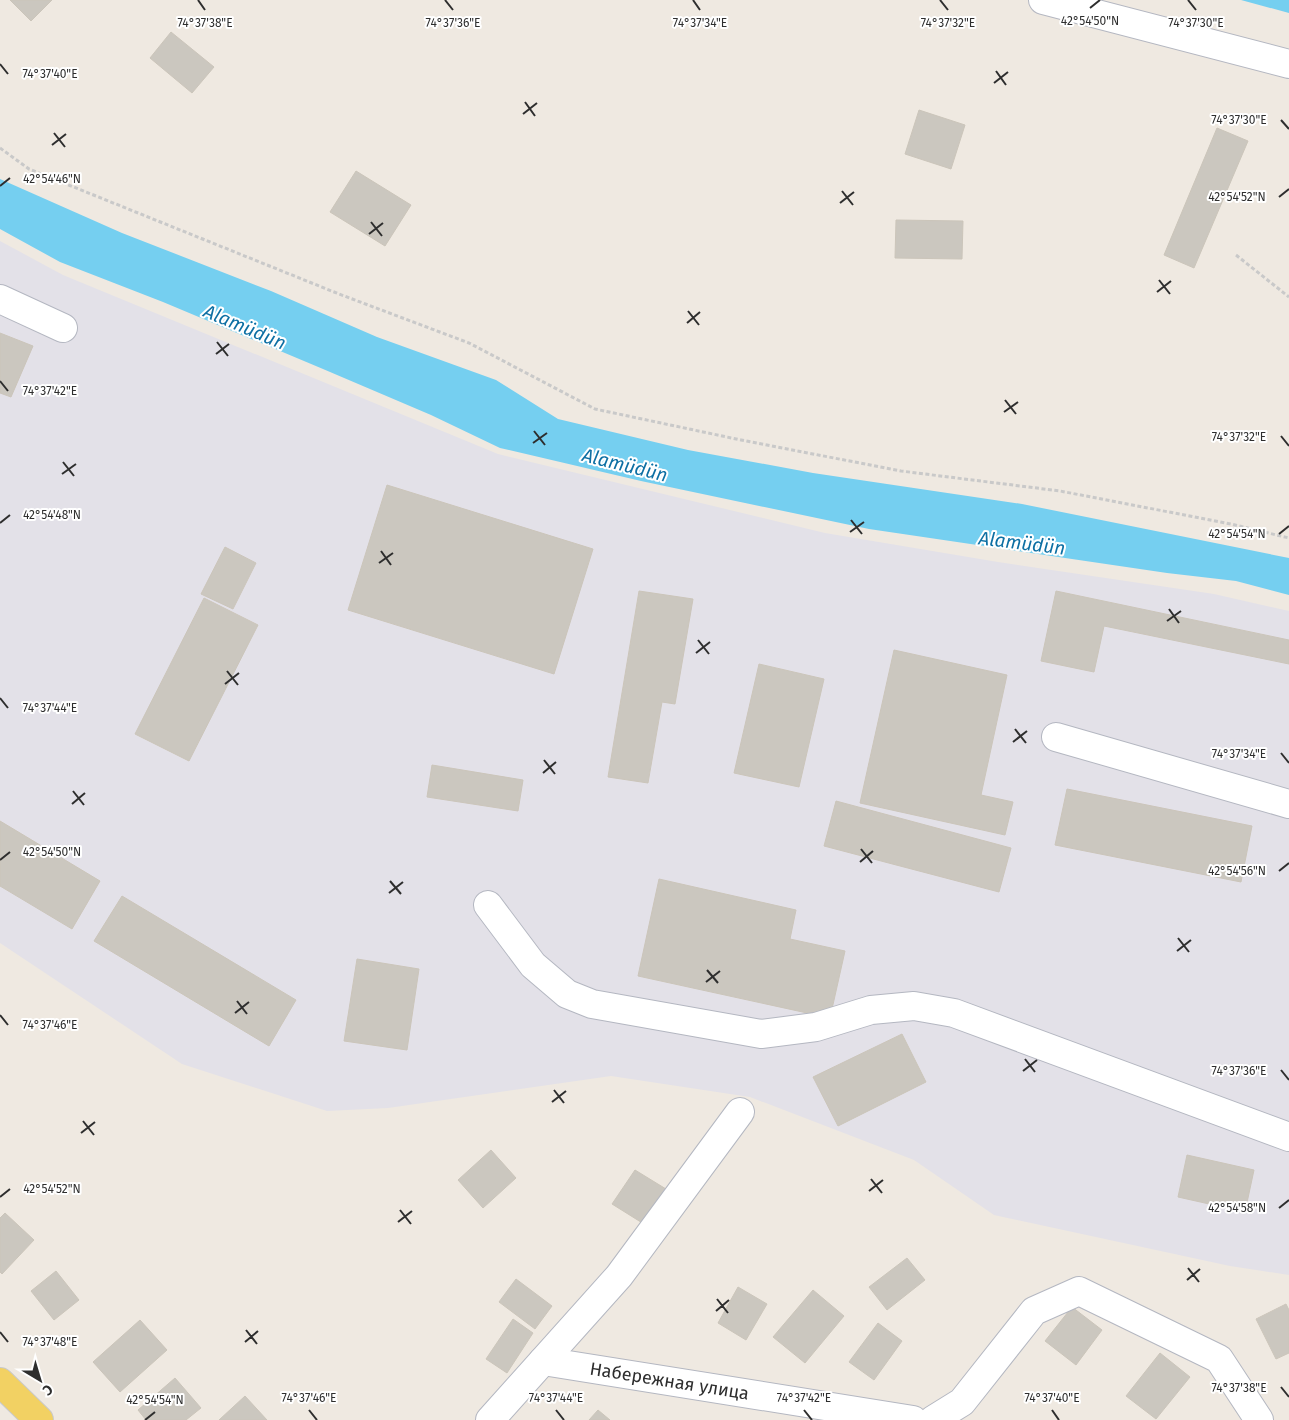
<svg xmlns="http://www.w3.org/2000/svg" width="1289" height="1420" viewBox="0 0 1289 1420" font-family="'Fira Sans',sans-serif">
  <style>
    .industrial { fill: #e3e1e8 }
    .water { fill: #75cff0 }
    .building { fill: #cbc7bf; stroke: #cbc5ba }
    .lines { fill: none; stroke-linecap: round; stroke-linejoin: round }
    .minor-casing { stroke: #b4b7c1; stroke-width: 30 }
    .major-casing { stroke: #c9c9c9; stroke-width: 30 }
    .path { stroke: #c9c9c9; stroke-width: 3; stroke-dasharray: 4 2.5; stroke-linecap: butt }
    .minor { stroke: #fff; stroke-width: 28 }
    .major { stroke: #f2d163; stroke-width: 28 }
    .ticks { fill: none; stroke: #2e2e2e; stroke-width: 2 }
    .labels { text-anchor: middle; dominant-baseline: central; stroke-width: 4; stroke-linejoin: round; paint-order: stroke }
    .street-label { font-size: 18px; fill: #2e2e2e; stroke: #fff }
    .water-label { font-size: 19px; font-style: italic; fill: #0d6fa3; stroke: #fff }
    .ticks-label { font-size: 12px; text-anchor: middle; fill: #2e2e2e; stroke: #fff; stroke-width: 4; stroke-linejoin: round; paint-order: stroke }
  </style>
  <rect width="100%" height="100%" fill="#efe9e1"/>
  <!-- industrial -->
  <path class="industrial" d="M0 241 63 275 498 454 825 533 998 562 1214 594 1289 611V1275L1230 1266 994 1215 914 1160 750 1097 611 1076 388 1108 327 1111 182 1064 0 943Z"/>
  <!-- water -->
  <path class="water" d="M1241 0H1289V13Z
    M0 179 122 233 271 291 377 337 496 380 558 419 688 450 813 473 1022 504 1289 558V595L1236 581 1167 573 869 529 641 481 500 448 431 415 323 369 163 302 60 262 0 229Z"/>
  <!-- building -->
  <path class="building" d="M10 0H52L31 21Z
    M171 32 214 67 192 93 150 58Z
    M919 110 965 125 951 169 905 154Z
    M1217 128 1248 141 1194 268 1164 255Z
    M356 171 411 205 385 246 330 212Z
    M896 220 963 221 962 259 895 258Z
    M0 333 33 346 11 397 0 393Z
    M387 485 593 549 554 674 348 610Z
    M225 547 256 563 233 609 201 594Z
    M639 591 693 599 675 704 662 702 648 783 608 777Z
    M1056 591 1289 640V664L1104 626 1094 672 1041 661Z
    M204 598 258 625 189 761 135 734Z
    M894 650 1007 675 981 795 1013 802 1005 835 860 803Z
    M759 664 824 679 799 787 734 773Z
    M432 765 523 780 518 811 427 797Z
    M1067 789 1252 826 1241 882 1055 845Z
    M836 801 1011 848 999 892 824 846Z
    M0 821 100 881 72 929 0 886Z
    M659 879 796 910 790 939 845 951 830 1018 638 976Z
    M122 896 296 1000 269 1046 94 941Z
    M357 959 419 969 407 1050 344 1041Z
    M902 1034 926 1082 838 1126 813 1077Z
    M491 1150 516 1178 483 1208 458 1180Z
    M1187 1155 1254 1170 1245 1212 1178 1197Z
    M635 1170 666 1189 644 1224 612 1204Z
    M5 1213 34 1240 2 1274 0 1272V1218Z
    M907 1258 925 1280 887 1310 869 1287Z
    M56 1271 79 1300 54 1320 31 1291Z
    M516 1279 552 1306 535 1329 499 1302Z
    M738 1287 767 1304 746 1340 718 1323Z
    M813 1290 844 1316 805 1363 773 1337Z
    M1286 1304 1289 1310V1353L1276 1359 1256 1319Z
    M1072 1307 1102 1330 1076 1365 1045 1341Z
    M513 1319 533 1333 507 1373 486 1359Z
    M140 1320 167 1350 120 1392 93 1362Z
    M878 1323 902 1341 874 1380 849 1362Z
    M1160 1353 1190 1377 1156 1419 1126 1396Z
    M175 1378 201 1408 186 1420H146L138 1410Z
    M245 1396 267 1420H219Z
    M598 1410 610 1420H589Z"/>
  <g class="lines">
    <!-- minor casing -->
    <g class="minor-casing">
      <g id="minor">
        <path d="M1043 0 1289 64"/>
        <path d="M0 299 63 328"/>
        <path d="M1056 737 1289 804"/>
        <path d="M488 905 533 965 567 994 592 1004 761 1034 816 1027 871 1010 914 1006 954 1013 1289 1137"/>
        <path id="s1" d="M543 1361 913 1420"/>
        <path d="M490 1420 619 1276 740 1112"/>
        <path d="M933 1420 962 1402 1034 1311 1079 1291 1219 1359 1259 1420"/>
      </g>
    </g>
    <!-- major casing -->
    <g class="major-casing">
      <path id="major" d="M0 1382 39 1420"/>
    </g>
    <!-- path -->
    <path class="path" d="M0 148 29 169 339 294 469 343 595 409 741 440 901 471 1060 491 1231 524 1289 538
      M1236 255 1289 297"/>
    <!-- minor -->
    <use href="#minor" class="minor"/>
    <!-- major -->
    <use href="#major" class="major"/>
  </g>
  <!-- ticks -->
  <path class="ticks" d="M198 0 205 10M445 0 453 10M693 0 700 10M940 0 948 10M1188 0 1196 10M1090 8 1100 0M0 64 8 74M996 71 1006 85M994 83 1008 72M525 102 535 116M523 114 537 103M1281 120 1289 129M54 133 65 147M52 145 66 134M0 186 10 178M842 191 853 205M1279 197 1289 189M840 203 854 192M371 222 382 236M369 234 383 223M1159 280 1170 294M1157 292 1171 281M688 311 699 325M687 323 700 312M217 342 228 356M216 354 229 344M0 381 8 391M1005 400 1016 414M1004 412 1018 402M534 431 545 445M1281 436 1289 446M533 443 547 433M63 462 74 476M62 474 76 464M851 520 862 534M0 523 10 515M850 532 864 522M1279 534 1289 526M381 551 391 565M379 563 393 553M1169 609 1179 623M1167 621 1181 611M698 640 709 654M696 653 710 642M227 671 238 685M225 684 239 673M0 698 8 708M1015 729 1026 743M1013 742 1027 731M1281 753 1289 763M544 760 555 774M543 773 556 762M73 791 84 805M72 804 85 793M861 849 872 863M0 860 10 852M860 862 873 851M1279 871 1289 863M390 881 401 894M389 893 403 882M1178 938 1189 952M1177 951 1191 940M707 970 718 983M706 982 720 971M237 1001 247 1014M235 1013 249 1002M0 1015 8 1025M1025 1059 1035 1072M1281 1070 1289 1080M1023 1071 1037 1060M554 1090 564 1103M552 1102 566 1091M83 1121 94 1135M81 1133 95 1122M871 1179 882 1193M869 1191 883 1180M0 1197 10 1189M1279 1208 1289 1200M400 1210 411 1224M398 1222 412 1211M1188 1268 1199 1282M1187 1280 1200 1269M717 1299 728 1313M716 1311 729 1300M246 1330 257 1344M0 1332 8 1342M245 1342 258 1331M1281 1387 1289 1397M309 1410 317 1420M556 1410 564 1420M804 1410 812 1420M1052 1410 1059 1420M145 1420 155 1412"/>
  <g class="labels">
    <!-- street labels -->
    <g class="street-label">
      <text stroke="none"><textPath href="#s1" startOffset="128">Набережная улица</textPath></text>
    </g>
    <!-- water labels -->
    <g class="water-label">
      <text transform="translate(245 327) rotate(23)">Alamüdün</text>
      <text transform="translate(625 465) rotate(14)">Alamüdün</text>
      <text transform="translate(1022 543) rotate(7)">Alamüdün</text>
    </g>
  </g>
  <g class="ticks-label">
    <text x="1090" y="25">42°54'50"N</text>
    <text x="453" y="27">74°37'36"E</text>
    <text x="700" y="27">74°37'34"E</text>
    <text x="948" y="27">74°37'32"E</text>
    <text x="1196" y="27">74°37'30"E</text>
    <text x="205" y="27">74°37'38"E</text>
    <text x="50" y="78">74°37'40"E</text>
    <text x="1239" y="124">74°37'30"E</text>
    <text x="52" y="183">42°54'46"N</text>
    <text x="1237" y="201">42°54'52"N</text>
    <text x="50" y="395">74°37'42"E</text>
    <text x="1239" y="441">74°37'32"E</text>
    <text x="52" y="519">42°54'48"N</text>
    <text x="1237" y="538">42°54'54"N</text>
    <text x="50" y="712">74°37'44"E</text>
    <text x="1239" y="758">74°37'34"E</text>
    <text x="52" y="856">42°54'50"N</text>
    <text x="1237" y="875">42°54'56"N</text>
    <text x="50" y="1029">74°37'46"E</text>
    <text x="1239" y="1075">74°37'36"E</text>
    <text x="52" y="1193">42°54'52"N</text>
    <text x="1237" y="1212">42°54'58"N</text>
    <text x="50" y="1346">74°37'48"E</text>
    <text x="1239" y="1392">74°37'38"E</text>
    <text x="309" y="1402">74°37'46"E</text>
    <text x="556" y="1402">74°37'44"E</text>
    <text x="804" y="1402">74°37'42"E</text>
    <text x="1052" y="1402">74°37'40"E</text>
    <text x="155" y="1404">42°54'54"N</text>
  </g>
  <!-- north arrow -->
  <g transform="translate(40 1380) rotate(142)" stroke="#ffffff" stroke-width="4" paint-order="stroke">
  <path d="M0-4L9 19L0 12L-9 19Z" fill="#2e2e2e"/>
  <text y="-8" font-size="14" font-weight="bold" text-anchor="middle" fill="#2e2e2e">С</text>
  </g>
</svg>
